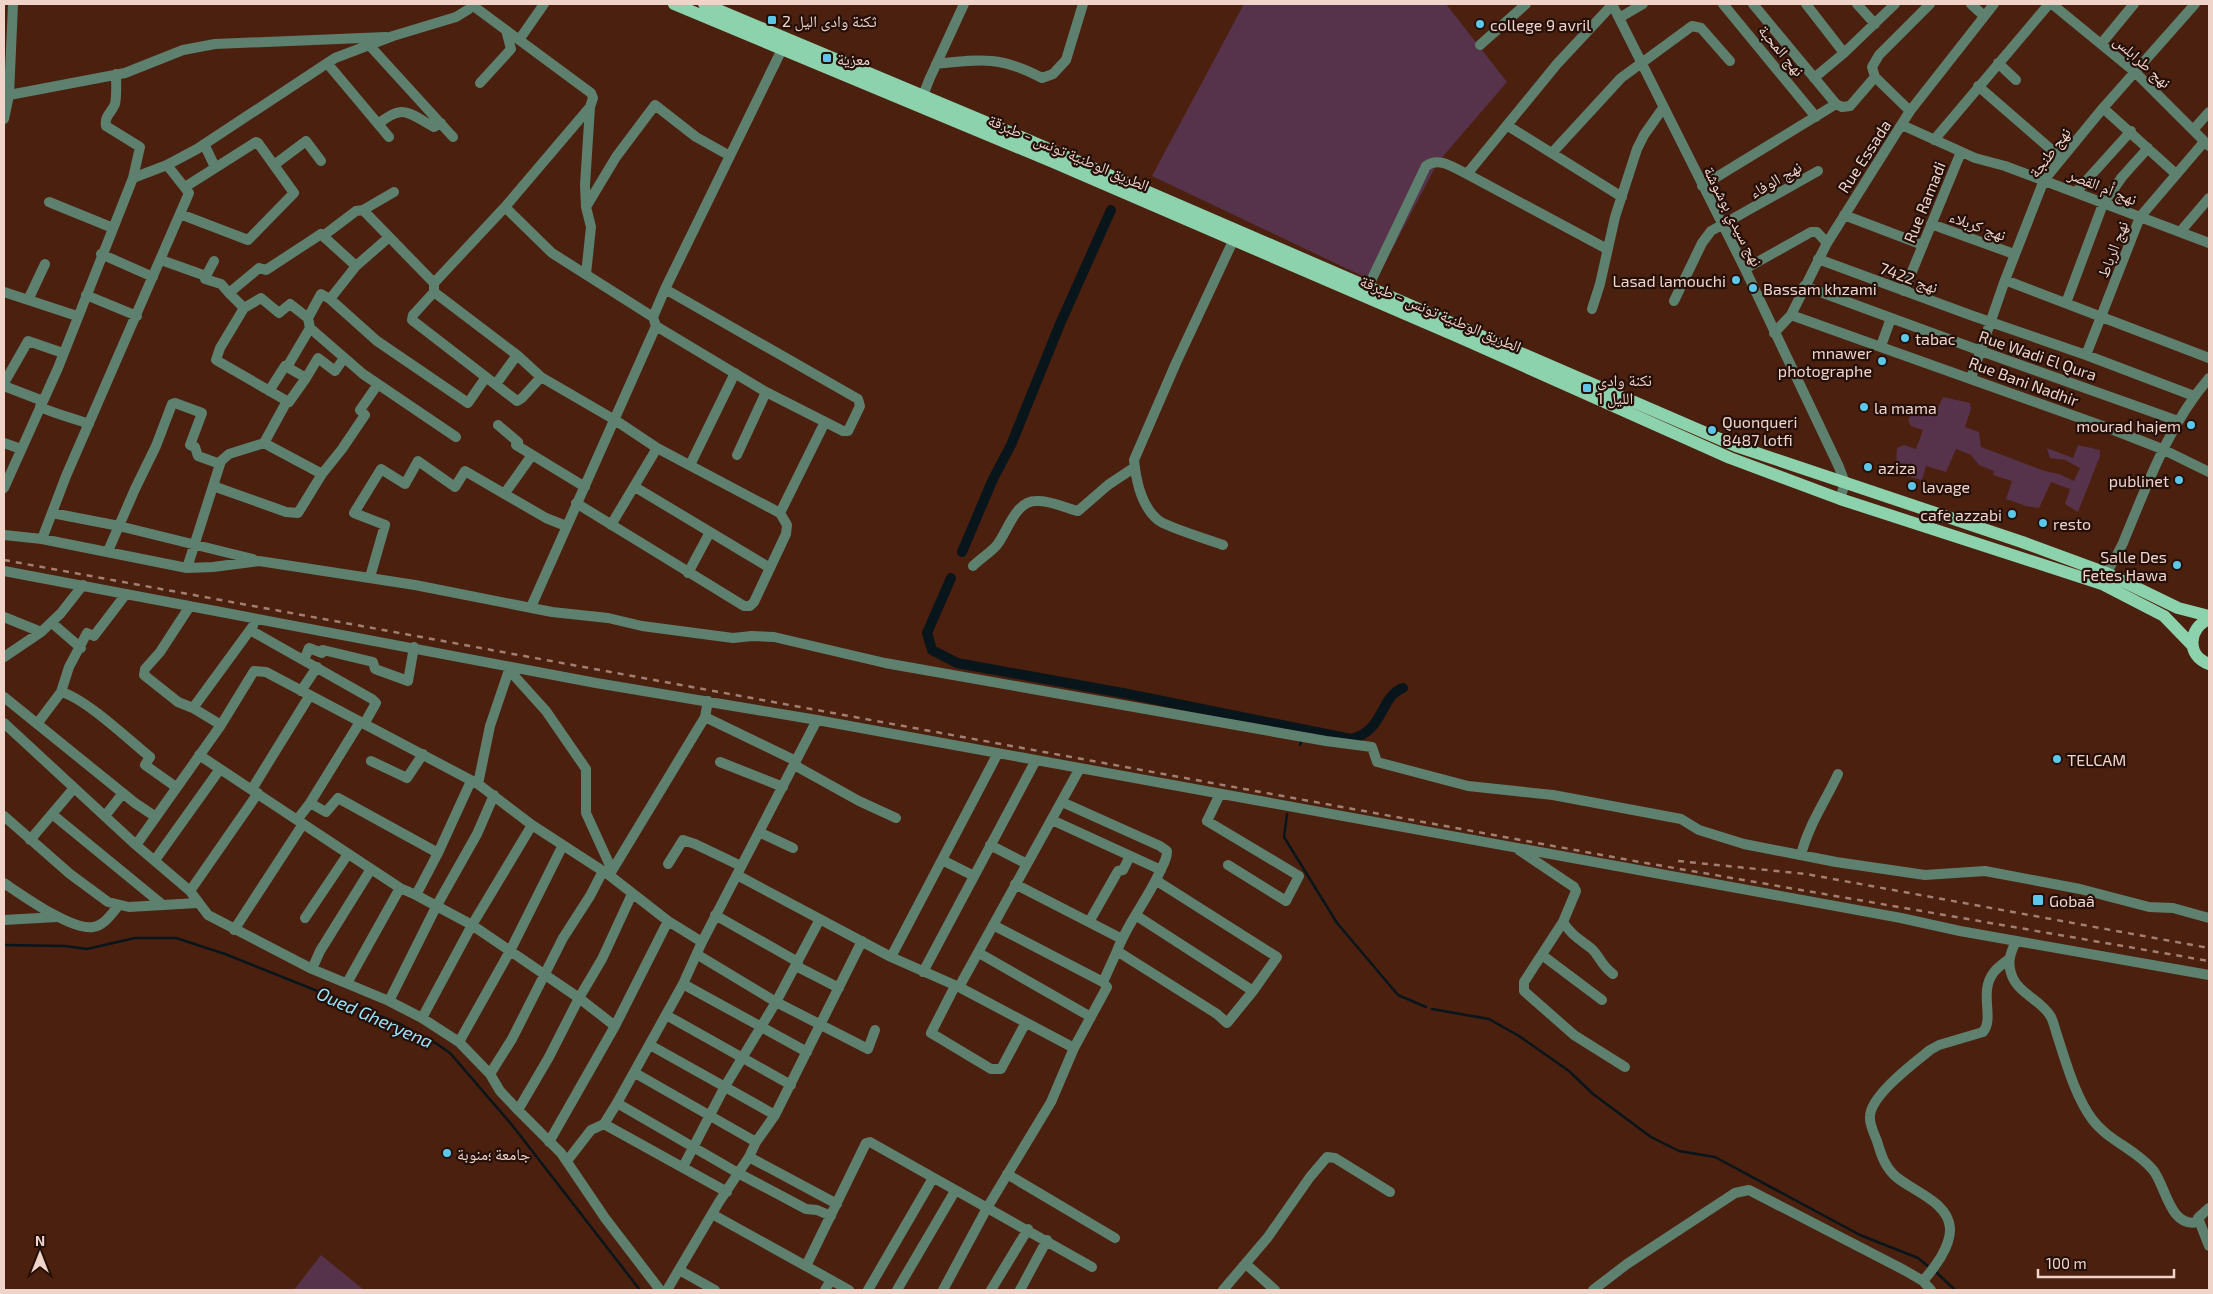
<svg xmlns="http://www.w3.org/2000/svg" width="2213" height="1294" viewBox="0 0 2213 1294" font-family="'Exo 2','Noto Naskh Arabic',sans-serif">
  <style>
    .green { fill: #57334b }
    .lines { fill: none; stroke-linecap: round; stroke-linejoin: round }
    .stream { stroke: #08151a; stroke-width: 2.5 }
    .canal { stroke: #08151a; stroke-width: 10 }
    .minor { stroke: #5e806e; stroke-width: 10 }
    .major { stroke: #8bd2ad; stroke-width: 12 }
    .rail { stroke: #a37f72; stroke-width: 2.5; stroke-dasharray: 6 6; stroke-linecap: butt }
    .poi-dot { fill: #5cc7e8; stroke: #241009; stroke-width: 2 }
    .labels { text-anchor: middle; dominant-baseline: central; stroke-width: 4.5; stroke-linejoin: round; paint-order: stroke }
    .poi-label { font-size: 16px; fill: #f0d3c9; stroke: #241009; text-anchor: start }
    .street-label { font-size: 16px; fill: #f0d3c9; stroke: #241009 }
    .water-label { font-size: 18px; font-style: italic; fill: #9be6ff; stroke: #241009 }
  </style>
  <rect width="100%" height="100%" fill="#4b200f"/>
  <!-- green -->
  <path class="green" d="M1244 4H1446L1507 82 1438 162 1375 282 1152 176Z
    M1943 397 1970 403 1971 409 1965 427 1979 432 1981 447 2045 471 2059 474 2074 481 2080 468 2065 460 2050 458 2047 448 2073 458 2078 445 2100 450V456L2078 512 2065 504 2070 489 2051 482 2039 508 2026 506 2006 499 2012 481 1993 475 1994 471 1979 465 1971 455 1956 449 1946 472 1926 466 1922 480 1906 476 1908 470 1896 465 1897 448 1904 445 1916 449 1923 430 1911 426 1908 420 1915 404 1936 412Z
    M321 1255 364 1290H294Z"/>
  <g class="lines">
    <!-- stream -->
    <path class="stream" d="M1300 745 1302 738
      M1287 814 1284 837 1337 923 1398 995 1426 1007
      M4 945 65 946 87 949 135 938H176L225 954 400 1024 437 1044 450 1053 512 1125 640 1290
      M1432 1009 1489 1019 1519 1036 1569 1071 1593 1094 1651 1137 1679 1151 1715 1157 1860 1235 1918 1258 1929 1267
      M1934 1270 1955 1290"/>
    <!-- canal -->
    <path class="canal" d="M962 552 993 479 1011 445 1060 324 1111 210
      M951 578 927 633 932 650 957 663 1128 694 1351 739C1385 731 1379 697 1403 688"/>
    <!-- minor -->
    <path class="minor" d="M1612 4 1745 269 1839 467 1845 483 1840 499
      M1723 4 1816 117
      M1753 4 1836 104 1842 107 1850 106 1875 77
      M1806 4 1844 53
      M1857 4 1875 24
      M1971 4 1984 16
      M2052 4 2135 72 2209 146
      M472 5 591 93 593 98 590 107 505 207 552 253 653 317
      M1619 18 1643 4
      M519 40 544 4
      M2101 44 2134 4
      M1480 45 1526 4
      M370 46 453 137
      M327 63 389 137
      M1998 63 2016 80
      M936 64C981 59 1001 56 1042 78L1053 74 1066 60 1083 4
      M116 74C116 83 117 95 115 104 112 112 104 116 106 126L140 147 133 178
      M1814 78 1844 53 1895 4
      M480 83 511 49 506 30
      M1978 86 2061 158
      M4 96 125 73 183 50 215 44 386 37
      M921 101 929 80 964 4
      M2103 108 2176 174
      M1910 111 1875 77 1872 67 1879 55 1930 4
      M4 119 9 95 13 4
      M378 124C404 103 408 113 434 127L441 123
      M1902 125 1975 158 2005 166 2209 243
      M1508 126 1622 197
      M2193 130 2209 112
      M1934 140 2049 4
      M204 144 215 167
      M1552 153 1621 78 1692 26 1701 28 1730 61
      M274 165 306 141 321 161
      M1467 174 1557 64 1612 5
      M1702 186 1836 104
      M394 192 363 210 434 283V292L517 355 496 384
      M2076 192 2131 131
      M49 202 113 228
      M586 207 616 157 655 105 696 137 730 156
      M180 214 248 240 294 193 258 143 256 142 185 187
      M1844 215 1923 245
      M1931 224 2014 254
      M2180 232 2209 198
      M323 236 356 266
      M388 238 356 266 330 299 321 294 308 318 310 328 363 374 456 437
      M101 254 153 277
      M1818 259 1973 316 2086 355 2194 396
      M161 260 206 276 205 279 221 284 229 293
      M1745 269 1811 232H1817L1827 243
      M586 274 591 227 586 207 585 185 590 107
      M206 276 214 261
      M2005 280 2209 358
      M434 283 505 207
      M1804 286 1981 351 2178 421
      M1368 287 1426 166C1439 156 1454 168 1467 174L1607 249
      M1904 291 1961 152
      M4 292 77 316
      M434 292 413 315 412 320 517 401 522 398 541 377 615 420 657 448 780 513 787 525 786 534 754 602 750 606H744L576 503
      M86 295 137 316
      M330 299 377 341 468 403 486 377
      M28 300 45 264
      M1674 301 1702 243 1711 231 1818 171
      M2066 303 2103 204 2122 177 2148 148
      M244 308 261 298 279 313 290 304 308 318
      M1592 309 1600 284 1615 217 1637 149 1644 135 1663 108
      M1791 315 2111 429 2162 449 2209 472
      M656 326 766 392 843 431H848L860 406 858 399 665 289
      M1774 333 1791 315 1827 243 1910 111 1994 4
      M1881 346 1891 318
      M517 355 541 377
      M2086 355 2140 217 2204 142
      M287 367 306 378 289 402 287 401
      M306 378 318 358 335 371 344 358
      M1971 378 2005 280 2044 180 2103 108 2195 4
      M4 383 28 341 63 353
      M4 386 43 401
      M269 391 285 366 287 367 310 328
      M40 407C56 414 72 418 89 424
      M498 425 518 442 516 445 585 487
      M4 443 21 449
      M737 455 766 392
      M690 465 735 373
      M322 474 342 449 365 415 360 410 378 384
      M213 486 286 512 298 513 322 474 264 443
      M635 487 770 568
      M4 488 58 368 133 178 167 165 197 149 335 58 393 36 456 17 469 9 473 4
      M505 493 532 455
      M52 513 119 526 253 559
      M780 513 825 422
      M611 525 657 448
      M4 535 42 539 187 568 213 567 259 561 415 585 552 612 608 618 642 626 733 638 752 636 774 637 885 663 1326 741 1372 747 1377 762 1468 786 1553 795 1681 819 1699 830 1744 844 1836 862 1925 875 1985 871 2080 889 2149 907 2173 908 2209 918
      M42 539 66 476 189 193 167 165
      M1223 545C1210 540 1166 527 1158 520 1141 506 1136 481 1134 460L1176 363 1233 241
      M108 551 135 489 156 446 172 404 175 403 202 413 190 445 195 447 198 456 220 464
      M973 566C980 559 990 553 997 545 1008 531 1015 501 1036 501 1051 500 1064 508 1078 511L1108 485 1135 467
      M187 568 221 461 229 454 264 443 287 401 216 360 220 348 244 308 229 293 259 268 266 270 315 238 321 234 323 236 356 211 363 210
      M4 571 596 683 817 720 1901 918 1960 931 2209 975
      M688 573 710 532
      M370 577 385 525 354 513 381 469 405 484 418 461 455 487 465 471 546 518 566 526
      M2103 580C2109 567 2117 556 2123 543 2147 485 2168 426 2209 378
      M190 606 160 652 145 669 144 675 178 702 193 708 221 725
      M531 607 656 326 653 317 665 289 785 43
      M4 617 41 632 61 613 83 585
      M52 623 81 648
      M250 630 372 699 376 703 364 724
      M4 657 41 632
      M304 660 309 648 322 653 323 650 373 662 375 669 408 681 414 647
      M509 670 546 711 586 769V813L612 870
      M301 691 317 667
      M61 692 69 667 87 633 94 636 126 594
      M4 697 135 803 156 817
      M193 708 253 626
      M705 717 796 761
      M4 723 136 845 190 891 208 915 312 969 389 1001 422 1018 459 1042 490 1074 500 1091 518 1110 561 1153 605 1218 660 1290
      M37 724 61 692C85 698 129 740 150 757L145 765 176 787
      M199 755 400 888 416 895 438 853 471 781
      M371 761 407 778 423 754
      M720 762 783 787
      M794 765 859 801 896 818
      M478 784 490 726 510 667
      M252 789 310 695
      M1220 794 1207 821 1299 876 1286 901 1228 865
      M1062 802 1160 846 1167 851C1167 859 1164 863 1161 869 1149 898 1127 923 1117 951L1217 1014 1227 1023 1253 991 1277 957 1157 881
      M310 803 360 722
      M52 814 163 905
      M4 816 70 874 108 902 129 907 197 903
      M105 816 123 793
      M297 820 310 803 326 812 338 798 438 853
      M1052 820 1161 870
      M759 832 793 848
      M30 840 74 788
      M136 845 221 725 254 671 266 672 478 784 532 825 609 875 668 921 702 942 817 720
      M990 845 1027 864
      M1519 850 1574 887 1576 891 1563 922 1524 982V991L1574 1035 1625 1067
      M1801 855C1808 826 1825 802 1838 774
      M155 860 220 769
      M942 860 974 876
      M668 864 683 840 695 844 741 866
      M610 874 705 717 708 701
      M737 875 891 957 959 987 1074 1048
      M4 883C22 895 72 931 93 927 104 926 112 913 119 905
      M1015 884 1122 939
      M190 891 258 793
      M416 895 472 925 579 998 602 959 632 894
      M715 915 798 962
      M1137 916 1253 991
      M305 918 348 854
      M4 920 57 917
      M1089 922 1118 871 1123 870 1130 856
      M1563 922C1571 935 1581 940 1592 949 1601 958 1600 964 1613 974
      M234 930 303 824
      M2016 941C2011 952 2007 961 2011 973 2017 994 2041 999 2051 1017 2054 1023 2055 1029 2057 1035 2066 1062 2075 1096 2092 1119 2108 1141 2136 1149 2153 1170 2166 1186 2170 1229 2198 1222
      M979 953 1091 1017
      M698 955 776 1002 868 1049 875 1030
      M1542 955 1602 1000
      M891 957 998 753
      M796 966 839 988
      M312 969 320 951 371 869
      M923 972 1036 760
      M1103 982 1117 951
      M347 983 400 888
      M683 984 807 1052
      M955 986 931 1033 991 1069H1001L1025 1024
      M959 987 1080 768
      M389 1001 437 905 477 834 494 795
      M666 1015 791 1085
      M422 1018 472 925 532 825
      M459 1042 510 951 563 845
      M650 1045 775 1115
      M635 1073 756 1142
      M490 1074 512 1039 563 938 590 896 603 871
      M617 1103 738 1173 806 1209 817 1210 831 1216
      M518 1110 549 1057 579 998 615 1026
      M604 1124 727 1192
      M549 1142 615 1026 668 921
      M749 1157 837 1204
      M567 1161 591 1130 604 1124 617 1103 683 984 702 942
      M683 1167 724 1088 776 1002 820 919
      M1007 1174 1115 1238
      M2209 1208 2198 1218 2209 1246
      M712 1214 849 1290
      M1246 1264 1275 1290
      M806 1266 866 1143 870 1142 1092 1267
      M679 1270 715 1290
      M1923 1281C1934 1268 1951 1247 1950 1228 1948 1201 1911 1191 1894 1175 1884 1165 1881 1154 1877 1141 1874 1133 1869 1124 1870 1116 1871 1095 1914 1063 1930 1050L1939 1045 1983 1032C1995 1018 1978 992 1994 972 1998 967 2004 963 2009 959
      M667 1290 719 1202 749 1157 756 1142 775 1115 862 941
      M825 1290 831 1280
      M868 1290 933 1178
      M897 1290 955 1191
      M943 1290 987 1208 1051 1102 1074 1048 1107 987 1103 982 993 925
      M991 1290 1028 1229
      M1020 1290 1047 1240
      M1223 1290 1268 1237 1310 1177 1327 1157 1335 1158 1390 1192
      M1593 1290 1627 1264 1735 1193 1749 1190 1904 1270 1923 1281 1931 1290"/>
    <!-- major -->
    <path class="major" d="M674 4 1053 162 1461 338 1730 458 1840 499 2102 584 2164 616 2192 645
      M704 4 1007 131 1736 446 2022 542 2106 573 2178 608 2209 616
      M2209 619C2188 628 2186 656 2209 664"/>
    <!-- rail -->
    <path class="rail" d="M4 560 1640 862 2209 961
      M1678 861 1806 874 2209 948"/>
  </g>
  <!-- markers -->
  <g class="poi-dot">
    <rect x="767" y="15" width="10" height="10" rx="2.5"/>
    <circle cx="1480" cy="24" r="5"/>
    <rect x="822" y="53" width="10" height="10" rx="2.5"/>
    <circle cx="1736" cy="280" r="5"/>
    <circle cx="1753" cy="288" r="5"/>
    <circle cx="1905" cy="338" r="5"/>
    <circle cx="1882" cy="361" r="5"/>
    <rect x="1582" y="383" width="10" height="10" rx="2.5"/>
    <circle cx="1864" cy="407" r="5"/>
    <circle cx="2191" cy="425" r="5"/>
    <circle cx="1712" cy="430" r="5"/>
    <circle cx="1868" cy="467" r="5"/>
    <circle cx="2179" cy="480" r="5"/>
    <circle cx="1912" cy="486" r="5"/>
    <circle cx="2012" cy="514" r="5"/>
    <circle cx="2043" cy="523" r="5"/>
    <circle cx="2177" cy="565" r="5"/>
    <circle cx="2057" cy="759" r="5"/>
    <rect x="2032" y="894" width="12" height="12" rx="2.5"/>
    <circle cx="447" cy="1153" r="5"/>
  </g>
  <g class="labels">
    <!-- poi labels -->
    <g class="poi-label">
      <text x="782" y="20">ثكنة وادى اليل 2</text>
      <text x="1490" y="24">college 9 avril</text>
      <text x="837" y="58">معزية</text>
      <text x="1726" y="280" text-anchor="end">Lasad lamouchi</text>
      <text x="1763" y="288">Bassam khzami</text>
      <text x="1915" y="338">tabac</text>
      <text x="1872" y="352" text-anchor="end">mnawer<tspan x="1872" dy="18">photographe</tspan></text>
      <text x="1597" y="379">نكنة وادى<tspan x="1597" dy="18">الليل 1</tspan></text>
      <text x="1874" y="407">la mama</text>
      <text x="1722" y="421">Quonqueri<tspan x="1722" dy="18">8487 lotfi</tspan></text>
      <text x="2181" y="425" text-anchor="end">mourad hajem</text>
      <text x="1878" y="467">aziza</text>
      <text x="2169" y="480" text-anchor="end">publinet</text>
      <text x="1922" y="486">lavage</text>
      <text x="2002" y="514" text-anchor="end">cafe azzabi</text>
      <text x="2053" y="523">resto</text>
      <text x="2167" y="556" text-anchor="end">Salle Des<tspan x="2167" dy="18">Fetes Hawa</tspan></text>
      <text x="2067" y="759">TELCAM</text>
      <text x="2049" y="900">Gobaâ</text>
      <text x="457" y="1153">جامعة ؛منوبة</text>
    </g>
    <!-- street labels -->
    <g class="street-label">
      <text transform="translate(1782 50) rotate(50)">نهج المحبة</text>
      <text transform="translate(2143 61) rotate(42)">نهج طرابلس</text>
      <text transform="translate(1069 152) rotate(23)">الطريق الوطنية تونس - طبرقة</text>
      <text transform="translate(2049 152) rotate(-53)">نهج طنجة</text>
      <text transform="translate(1864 156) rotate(-57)">Rue Essada</text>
      <text transform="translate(1775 179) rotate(-30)">نهج الوفاء</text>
      <text transform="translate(2103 186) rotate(22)">نهج أم القصر</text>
      <text transform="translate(1924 202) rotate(-68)">Rue Ramadi</text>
      <text transform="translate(1734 216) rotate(63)">نهج سيدي بوشوشة</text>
      <text transform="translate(1978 225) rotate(20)">نهج كربلاء</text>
      <text transform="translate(2112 249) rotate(-69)">نهج الرباط</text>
      <text transform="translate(1909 277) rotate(20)">نهج 7422</text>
      <text transform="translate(1441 313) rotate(23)">الطريق الوطنية تونس - طبرقة</text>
      <text transform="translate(2038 355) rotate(19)">Rue Wadi El Qura</text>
      <text transform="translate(2024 381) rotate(20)">Rue Bani Nadhir</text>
    </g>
    <!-- water labels -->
    <g class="water-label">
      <text transform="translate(375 1017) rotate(24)">Oued Gheryena</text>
    </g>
  </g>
  <!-- border -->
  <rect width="2213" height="1294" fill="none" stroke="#f0d3c9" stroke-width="10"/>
  <!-- north arrow -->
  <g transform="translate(40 1254)" stroke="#241009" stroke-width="4" paint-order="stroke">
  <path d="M0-4L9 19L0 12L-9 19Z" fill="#f0d3c9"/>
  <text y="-8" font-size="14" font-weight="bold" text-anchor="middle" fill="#f0d3c9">N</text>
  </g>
  <!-- scale -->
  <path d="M2038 1269v8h136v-8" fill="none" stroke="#f0d3c9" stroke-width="2.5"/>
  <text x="2046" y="1269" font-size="15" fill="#f0d3c9" stroke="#241009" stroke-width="4" paint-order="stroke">100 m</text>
</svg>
